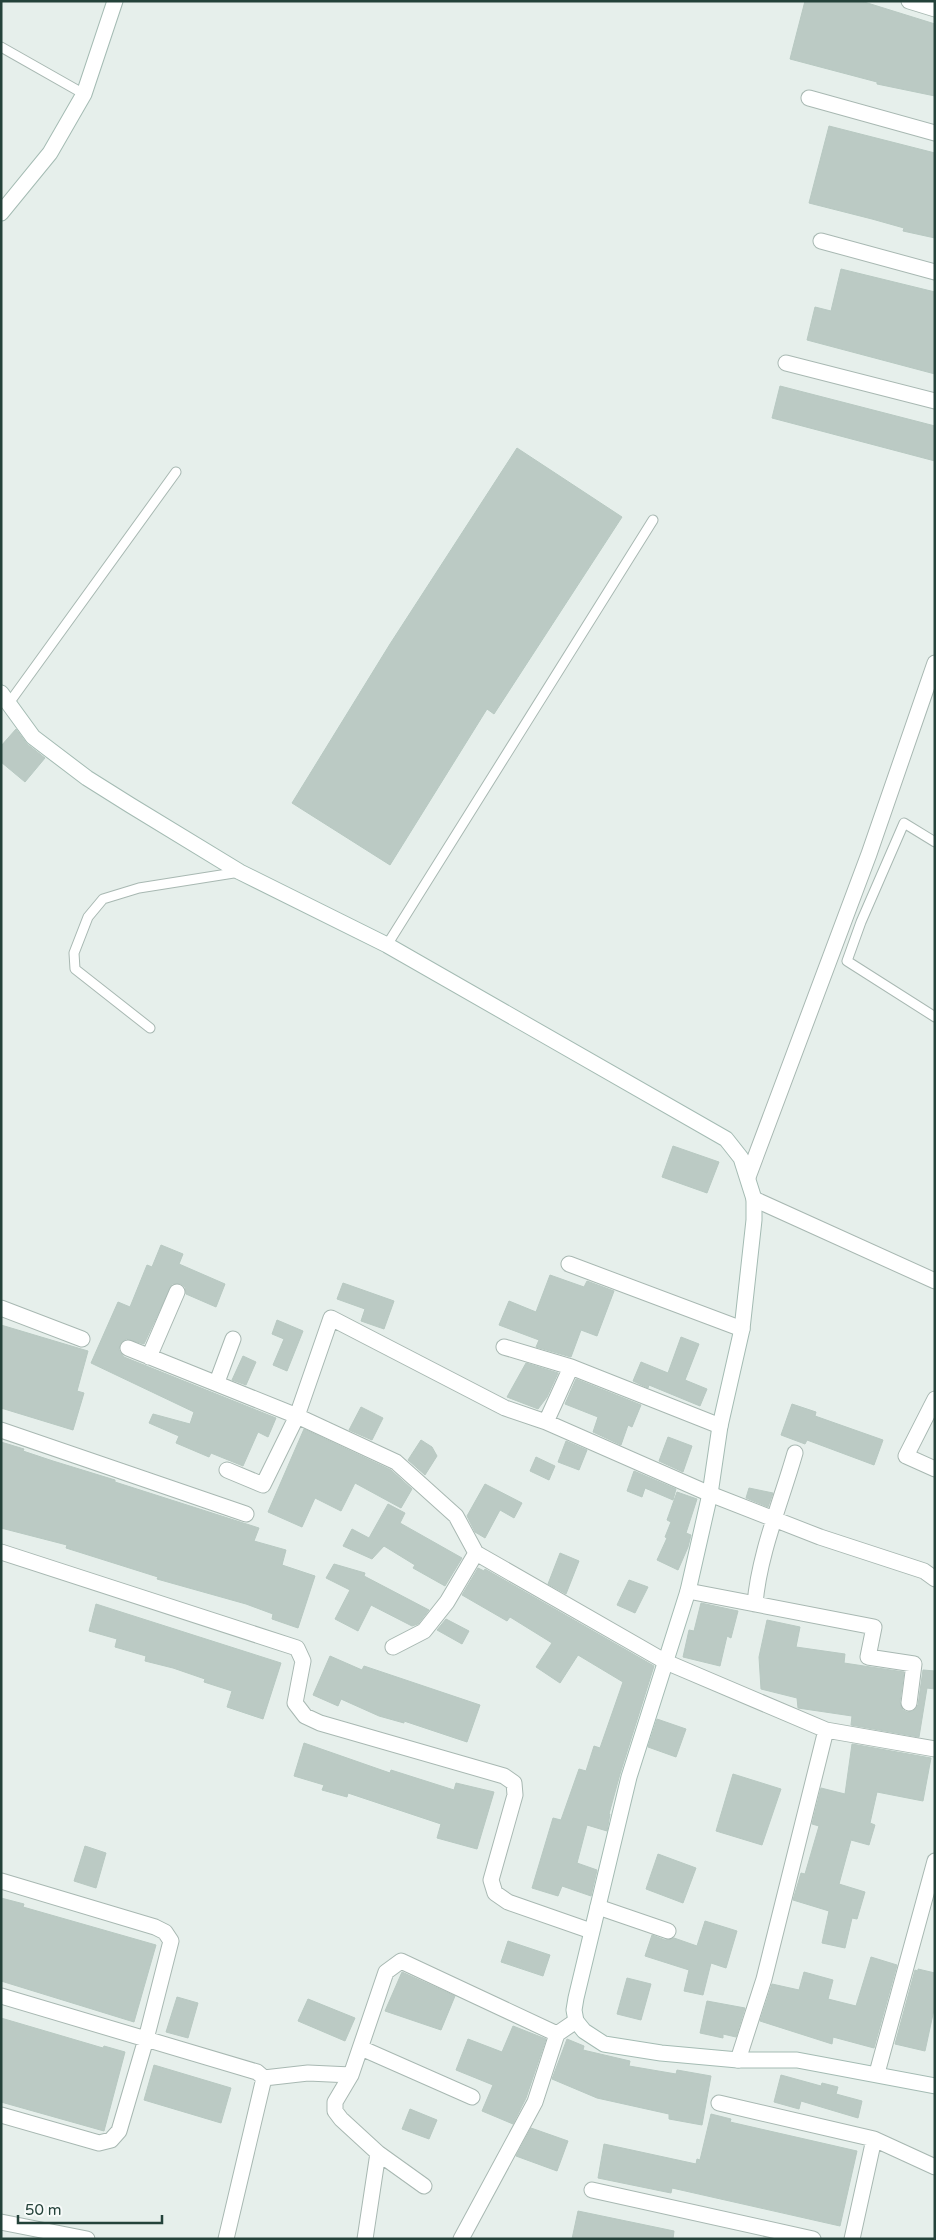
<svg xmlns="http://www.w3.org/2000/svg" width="936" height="2240" viewBox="0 0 936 2240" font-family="'Varela Round',sans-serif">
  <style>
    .building { fill: #bbcac4; stroke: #b8c9c2 }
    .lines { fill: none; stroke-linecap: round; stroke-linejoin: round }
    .service-casing { stroke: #a8b8b2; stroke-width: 11 }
    .minor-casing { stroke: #a8b8b2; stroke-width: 17 }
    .secondary-casing { stroke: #a4bbb3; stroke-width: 17 }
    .service { stroke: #fff; stroke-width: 9 }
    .minor { stroke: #fff; stroke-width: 15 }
    .secondary { stroke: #fff; stroke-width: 15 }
  </style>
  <rect width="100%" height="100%" fill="#e6efeb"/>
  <!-- building -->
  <path class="building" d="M805 1H861L935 24V96L877 84V82L790 59Z
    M829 126 935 153V238L903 231 904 228 872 219 809 203Z
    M841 269 935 292V374L807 340 815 307 831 311Z
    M780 386 935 426V461L772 418Z
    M517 448 622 517 494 714 487 709 390 865 292 803 390 644Z
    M16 729 27 744 45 758 25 782 1 762V746Z
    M673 1146 719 1162 707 1193 662 1177Z
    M161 1245 183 1254 179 1264 225 1284 216 1307 186 1294 185 1287 181 1284H172L144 1344 126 1339 120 1344 119 1350 124 1357 276 1418 268 1437 258 1432 243 1466 211 1453 209 1457 176 1443 179 1436 149 1423 153 1414 190 1424 194 1412 91 1363 118 1302 130 1307 147 1265 152 1267Z
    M550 1275 584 1287 587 1281 614 1291 597 1336 581 1330 571 1357 536 1347 539 1340 499 1325 509 1301 536 1312Z
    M343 1283 394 1301 384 1329 361 1321 365 1309 337 1299Z
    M277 1320 303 1331 287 1371 273 1365 284 1339 272 1334Z
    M1 1325 88 1351 77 1391 84 1393 73 1430 1 1408Z
    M681 1337 699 1344 685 1380 707 1389 700 1406 649 1385 648 1388 633 1381 641 1362 668 1373Z
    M243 1356 256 1362 246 1385 232 1380Z
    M526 1363 558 1373 547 1397 538 1409 507 1397Z
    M576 1379 641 1405 632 1427 628 1425 621 1445 593 1432 598 1417 565 1404Z
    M792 1404 816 1412 815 1416 883 1440 874 1465 807 1440 805 1444 781 1435Z
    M361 1407 383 1418 372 1440 349 1430Z
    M304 1429 391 1470 412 1489 401 1508 355 1483 341 1511 315 1498 302 1527 268 1512Z
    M668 1437 692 1446 683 1472 659 1461Z
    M421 1440 432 1447 437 1456 425 1475 408 1460Z
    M566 1441 587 1450 579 1470 558 1462Z
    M1 1442 24 1449 23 1451 53 1461 115 1480V1482L259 1528 254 1541 286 1550 282 1565 315 1576 298 1628 272 1619 273 1614 246 1604 157 1579 158 1577 66 1548 67 1545 1 1528Z
    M536 1457 555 1466 549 1480 530 1471Z
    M634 1471 676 1489 673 1500 645 1488 642 1497 627 1491Z
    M485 1484 522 1503 514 1518 500 1510 485 1538 475 1532 467 1516Z
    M749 1488 773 1493 768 1507 746 1498Z
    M677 1492 697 1499 686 1533 691 1535 688 1547 678 1570 657 1560 667 1538 665 1537 671 1522 667 1520Z
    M388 1504 405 1513 400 1523 462 1558 445 1586 413 1568 415 1565 384 1546 372 1559 343 1546 352 1529 369 1538Z
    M560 1553 579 1561 566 1594 548 1584Z
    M334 1564 365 1573 364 1576 429 1610 418 1624 412 1626 371 1605 358 1631 335 1619 350 1590 326 1578Z
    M478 1568 484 1571 485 1569 654 1666 620 1774 609 1814H610L607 1831 587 1825 577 1863 597 1870 591 1896 562 1886 558 1896 532 1888 553 1818 561 1820 579 1769 586 1771 594 1746 600 1748 623 1682 578 1655 560 1683 536 1667 552 1643 510 1617 507 1621 462 1595Z
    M629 1580 648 1587 635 1613 617 1605Z
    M701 1603 738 1611 731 1638 727 1636 720 1666 683 1657 689 1630 694 1631Z
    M96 1604 281 1663 263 1719 227 1707 232 1691 204 1682 205 1679 173 1668 145 1661 146 1656 115 1647 117 1639 89 1631Z
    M446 1619 469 1631 462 1644 437 1630Z
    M767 1620 800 1627 796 1647 845 1654 844 1663 904 1672 900 1702 903 1710 907 1712 913 1711 918 1705 923 1670 935 1671V1689L927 1688 919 1737 851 1725 852 1716 798 1708 797 1698 761 1689 759 1657Z
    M330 1656 362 1670 364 1666 480 1705 467 1742 404 1721V1723L379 1716 341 1699 338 1706 313 1695Z
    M657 1719 686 1729 676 1757 648 1747Z
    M304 1743 390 1773 391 1770 454 1790 456 1783 494 1792 477 1849 437 1838 441 1824 348 1793 347 1797 322 1790 324 1785 294 1776Z
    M852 1744 931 1758 923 1801 877 1792 870 1823 875 1825 869 1845 851 1840 839 1884 865 1892 857 1919 852 1918 845 1948 822 1943 829 1911 793 1900 801 1873 805 1874 819 1826 812 1824 821 1788 845 1794Z
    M733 1774 781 1789 762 1845 716 1831Z
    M85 1846 106 1853 96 1888 74 1881Z
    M658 1854 696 1868 683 1903 646 1889Z
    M1 1898 24 1904 23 1907 156 1945 134 2022 1 1981Z
    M705 1921 737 1931 726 1968 711 1963 703 1995 684 1991 689 1970 645 1956 652 1935 665 1940 674 1938 697 1946Z
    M508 1941 550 1955 543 1976 501 1962Z
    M871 1957 897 1965 874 2048 833 2037 832 2044 760 2021 772 1984 799 1990 804 1972 833 1980 828 1999 856 2006Z
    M918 1969 935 1973V2005L925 2051 895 2044 915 1970 918 1971Z
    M402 1972 455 1996 441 2030 385 2011Z
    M627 1978 651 1984 641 2020 617 2014Z
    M177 1997 198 2003 188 2038 166 2032Z
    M308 1999 355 2018 345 2041 298 2021Z
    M707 2001 745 2008 736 2037 723 2034V2038L700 2033Z
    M1 2018 103 2048 104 2046 125 2052 104 2131 1 2102Z
    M513 2026 546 2039 526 2098 513 2124 482 2111 493 2085 456 2070 468 2039 502 2052Z
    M567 2039 584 2046 583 2050 630 2061 629 2066 676 2074 677 2070 711 2076 702 2125 669 2119V2114L597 2098 552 2079Z
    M154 2065 231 2088 221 2123 144 2100Z
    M781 2075 821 2086 822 2083 838 2087 836 2094 862 2101 858 2118 801 2101 799 2109 774 2102Z
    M410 2109 437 2120 429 2139 402 2129Z
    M711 2114 731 2119 730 2122 857 2151 840 2226 672 2188 671 2193 598 2178 604 2144 696 2164 697 2159 700 2160Z
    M531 2128 568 2141 557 2171 516 2156Z
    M578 2211 674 2231 673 2239H572Z"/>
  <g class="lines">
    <!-- service casing -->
    <g class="service-casing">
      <path id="service" d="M1 47 84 94
        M9 703 176 472
        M935 842 904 823 861 922 847 961 935 1017
        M387 945 653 520
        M150 1028 75 969 74 953 88 917 103 899 139 888 240 872"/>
    </g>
    <!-- minor casing -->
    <g class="minor-casing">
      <path id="minor" d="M909 1 935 9
        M809 98 935 133
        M821 241 935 272
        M786 363 935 401
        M748 1177 869 854 935 663
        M754 1199 935 1281
        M569 1264 742 1329
        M1 1308 82 1339
        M504 1347 571 1367 720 1426
        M128 1348 297 1416 396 1462 456 1516 476 1553
        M149 1357 177 1292
        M217 1382 233 1339
        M935 1399 906 1456 935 1469
        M546 1422 571 1367
        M1 1430 246 1514
        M227 1470 263 1485 297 1416 331 1318 505 1408 546 1422 710 1494 820 1537 924 1571 935 1579
        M1 1552 297 1648 303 1661 295 1703 305 1716 320 1723 504 1776 514 1783 515 1795 491 1880 495 1893 508 1902 591 1931
        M688 1591 874 1627 868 1657 914 1664 909 1703
        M755 1604C759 1554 781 1502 795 1453
        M393 1647 424 1631 447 1602 476 1553 666 1662 826 1730 935 1749
        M1 1881 155 1927 165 1932 171 1941 146 2039 119 2131 111 2140 99 2143 1 2115
        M598 1907 668 1931
        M1 1996 257 2072 264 2078 226 2239
        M361 2048 472 2097
        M738 2060 764 1979 826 1730
        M877 2073 935 1861
        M264 2078 308 2073 351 2075
        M719 2103 874 2139 852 2239
        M874 2139 935 2167
        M378 2153 424 2186
        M592 2190 813 2239
        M1 2222 87 2239
        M365 2239 378 2153 341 2119 335 2111V2102L351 2075 386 1972 401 1961 557 2034 576 2021
        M461 2239 535 2102 557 2034"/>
    </g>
    <!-- secondary casing -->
    <g class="secondary-casing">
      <path id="secondary" d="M1 213 50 153 84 94 115 1
        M1 693 33 737 87 778 130 805 240 872 387 945 726 1139 741 1158 754 1199V1220L742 1329 720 1426 710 1494 688 1591 629 1777 576 1998 574 2010 576 2021 584 2031 604 2044 661 2053 738 2060H797L935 2086"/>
    </g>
    <!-- service -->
    <use href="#service" class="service"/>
    <!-- minor -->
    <use href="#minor" class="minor"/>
    <!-- secondary -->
    <use href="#secondary" class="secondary"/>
  </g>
  <!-- border -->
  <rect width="936" height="2240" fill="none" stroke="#24423a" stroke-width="5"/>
  <!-- scale -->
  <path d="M18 2215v8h144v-8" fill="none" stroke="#24423a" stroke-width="2.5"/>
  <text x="25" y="2215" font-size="15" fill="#24423a" stroke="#f7fbf9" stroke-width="4" paint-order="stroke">50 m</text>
</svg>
